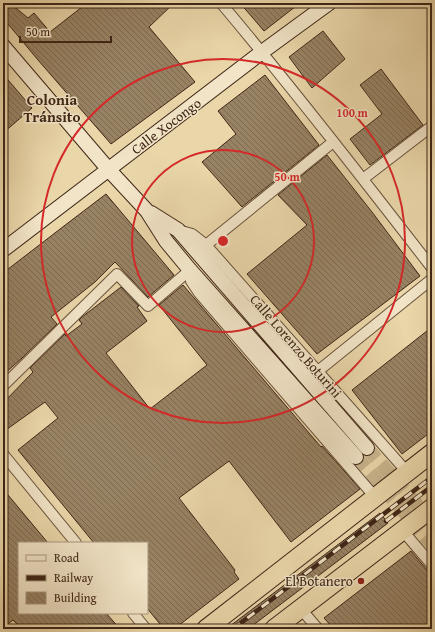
<svg xmlns="http://www.w3.org/2000/svg" width="435" height="632" viewBox="0 0 435 632" font-family="'Gentium Book Plus',serif">
  <style>
    .building { fill: url(#building-back-hatch); stroke: #3f2617 }
    .lines { fill: none; stroke-linecap: round; stroke-linejoin: round }
    .secondary-tunnel { stroke: #c7b38c; stroke-width: 14; stroke-dasharray: 14 7; stroke-linecap: butt }
    .street-casing { stroke: #6a523c; stroke-width: 12 }
    .secondary-casing { stroke: #3f2617; stroke-width: 16 }
    .highway-casing { stroke: #3f2617; stroke-width: 20 }
    .street { stroke: #f1e4c7; stroke-width: 10 }
    .secondary { stroke: #f1e4c7; stroke-width: 14 }
    .highway { stroke: #e9d6a9; stroke-width: 18 }
    .rail-casing { stroke: #3f2617; stroke-width: 4.5 }
    .rail { stroke: #f1e4c7; stroke-width: 3; stroke-dasharray: 9; stroke-linecap: butt }
    .ring { fill: none; stroke: #d62828; stroke-width: 2 }
    .poi-dot { fill: #8f2418; stroke: #f1e4c7; stroke-width: 1.5 }
    .labels { text-anchor: middle; dominant-baseline: central; stroke-width: 3; stroke-linejoin: round; paint-order: stroke }
    .street-label { font-size: 14px; fill: #3f2617; stroke: #f1e4c7 }
    .poi-label { font-size: 14px; fill: #3f2617; stroke: #f1e4c7; text-anchor: end }
    .neighbourhood-label { font-size: 15px; font-weight: bold; fill: #3f2617; stroke: #f1e4c7 }
    .centre { fill: #d62828; stroke: #f1e4c7; stroke-width: 2 }
    .ring-label { font-size: 12px; text-anchor: middle; font-weight: bold; fill: #d62828; stroke: #f1e4c7; stroke-width: 3; stroke-linejoin: round; paint-order: stroke }
  </style>
  <defs>
    <pattern id="building-back-hatch" width="6" height="6" patternUnits="userSpaceOnUse"><rect width="6" height="6" fill="#978263"/><path d="M-1 5l2 2M0 0l6 6M5-1l2 2" fill="none" stroke="#7d6a51"/></pattern>
  </defs>
  <rect width="100%" height="100%" fill="#e9d6a9"/>
  <filter id="stains"><feTurbulence type="fractalNoise" baseFrequency=".005" numOctaves="4"/><feColorMatrix values="0 0 0 0 .2 0 0 0 0 .09 0 0 0 0 .02 0 0 0 .5 -.17"/></filter>
  <radialGradient id="worn" r=".72"><stop offset=".6" stop-color="#630" stop-opacity="0"/><stop offset="1" stop-color="#630" stop-opacity=".3"/></radialGradient>
  <!-- building -->
  <path class="building" d="M3 3H10L28 18 34 13 50 32 87 3H174L149 27 195 82 111 144 38 60 3 18Z
    M240 3H300L264 31Z
    M323 31 345 59 312 88 289 57Z
    M381 69 423 125 370 165 350 139 382 114 360 85Z
    M3 74 32 108 3 133Z
    M265 75 319 145 242 207 202 162 236 134 218 111Z
    M327 155 372 212 420 276 317 354 247 274 307 225 278 195Z
    M106 194 174 275 148 297 115 262 95 282 51 317 57 324 22 358 3 375V273L64 226Z
    M183 285 321 447 322 446 360 489 291 542 229 461 179 498 235 570 234 572 239 579 174 629H164L147 608V543H94L18 450 58 418 45 402 3 432V403L33 372 30 368 65 334 66 336 82 324 79 320 82 317 121 287 139 306 137 307 147 321 106 353 150 409 207 365 159 305Z
    M432 327V431L402 454 352 390Z
    M3 489 48 543H19V613H106L120 629H22L13 620 3 628Z
    M380 513 388 523 248 629H226Z
    M411 551 432 576V629H334L324 618Z"/>
  <g class="lines">
    <!-- secondary-tunnel -->
    <path class="secondary-tunnel" d="M367 448 432 522
      M356 457 432 544"/>
    <!-- street casing -->
    <g class="street-casing">
      <path id="street" d="M221 3C294 90 363 179 432 268
        M363 179 432 126
        M178 230 192 234 206 245 407 472
        M206 245 333 142
        M190 272 191 281 199 293 375 497
        M318 371 432 279
        M3 386 117 274 148 306 190 270
        M3 454 76 543
        M403 531 432 565
        M301 609 318 629
        M133 613 146 629"/>
    </g>
    <!-- secondary casing -->
    <g class="secondary-casing">
      <path id="secondary" d="M3 46 109 170 147 211 166 241 190 270 356 457
        M151 213 178 230 367 448
        M3 250 262 52 329 3"/>
    </g>
    <!-- highway casing -->
    <g class="highway-casing">
      <path id="highway" d="M206 629 432 453
        M274 629 432 508"/>
    </g>
    <!-- street -->
    <use href="#street" class="street"/>
    <!-- secondary -->
    <use href="#secondary" class="secondary"/>
    <!-- highway -->
    <use href="#highway" class="highway"/>
    <!-- rail casing -->
    <g class="rail-casing">
      <path id="rail" d="M386 521 432 486
        M233 629 432 477"/>
    </g>
    <!-- rail -->
    <use href="#rail" class="rail"/>
  </g>
  <!-- distance rings -->
  <g class="ring">
    <circle cx="223" cy="241" r="91"/>
    <circle cx="223" cy="241" r="182"/>
  </g>
  <!-- markers -->
  <circle class="poi-dot" cx="361" cy="581" r="4"/>
  <g class="labels">
    <!-- street labels -->
    <g class="street-label">
      <text transform="translate(166 126) rotate(-37)">Calle Xocongo</text>
      <text transform="translate(296 346) rotate(49)">Calle Lorenzo Boturini</text>
    </g>
    <!-- poi labels -->
    <g class="poi-label">
      <text x="353" y="581">El Botanero</text>
    </g>
    <!-- neighbourhood labels -->
    <g class="neighbourhood-label">
      <text x="52" y="99">Colonia<tspan x="52" dy="17">Tránsito</tspan></text>
    </g>
  </g>
  <circle cx="223" cy="241" r="6" class="centre"/>
  <g class="ring-label">
    <text x="352" y="117">100 m</text>
    <text x="287" y="181">50 m</text>
  </g>
  <!-- margin -->
  <rect width="435" height="632" fill="none" stroke="#e9d6a9" stroke-width="16"/>
  <rect x="4" y="4" width="427" height="624" fill="none" stroke="#3f2617" stroke-width="2"/>
  <rect x="8" y="8" width="419" height="616" fill="none" stroke="#3f2617"/>
  <!-- legend -->
  <rect x="18" y="542" width="130" height="72" fill="#f1e4c7" stroke="#aa9881"/>
  <rect x="26" y="555" width="20" height="6" fill="#f1e4c7" stroke="#aa9881"/>
  <text x="54" y="562" font-size="12" fill="#3f2617">Road</text>
  <rect x="26" y="575" width="20" height="6" fill="#3f2617" stroke="#aa9881"/>
  <text x="54" y="582" font-size="12" fill="#3f2617">Railway</text>
  <rect x="26" y="592" width="20" height="12" fill="url(#building-back-hatch)" stroke="#aa9881"/>
  <text x="54" y="602" font-size="12" fill="#3f2617">Building</text>
  <!-- scale -->
  <path d="M20 36v6h91v-6" fill="none" stroke="#3f2617" stroke-width="2"/>
  <text x="26" y="36" font-size="12" fill="#3f2617" stroke="#f1e4c7" stroke-width="3" paint-order="stroke">50 m</text>
  <rect width="100%" height="100%" filter="url(#stains)"/>
  <rect width="100%" height="100%" fill="url(#worn)"/>
</svg>
